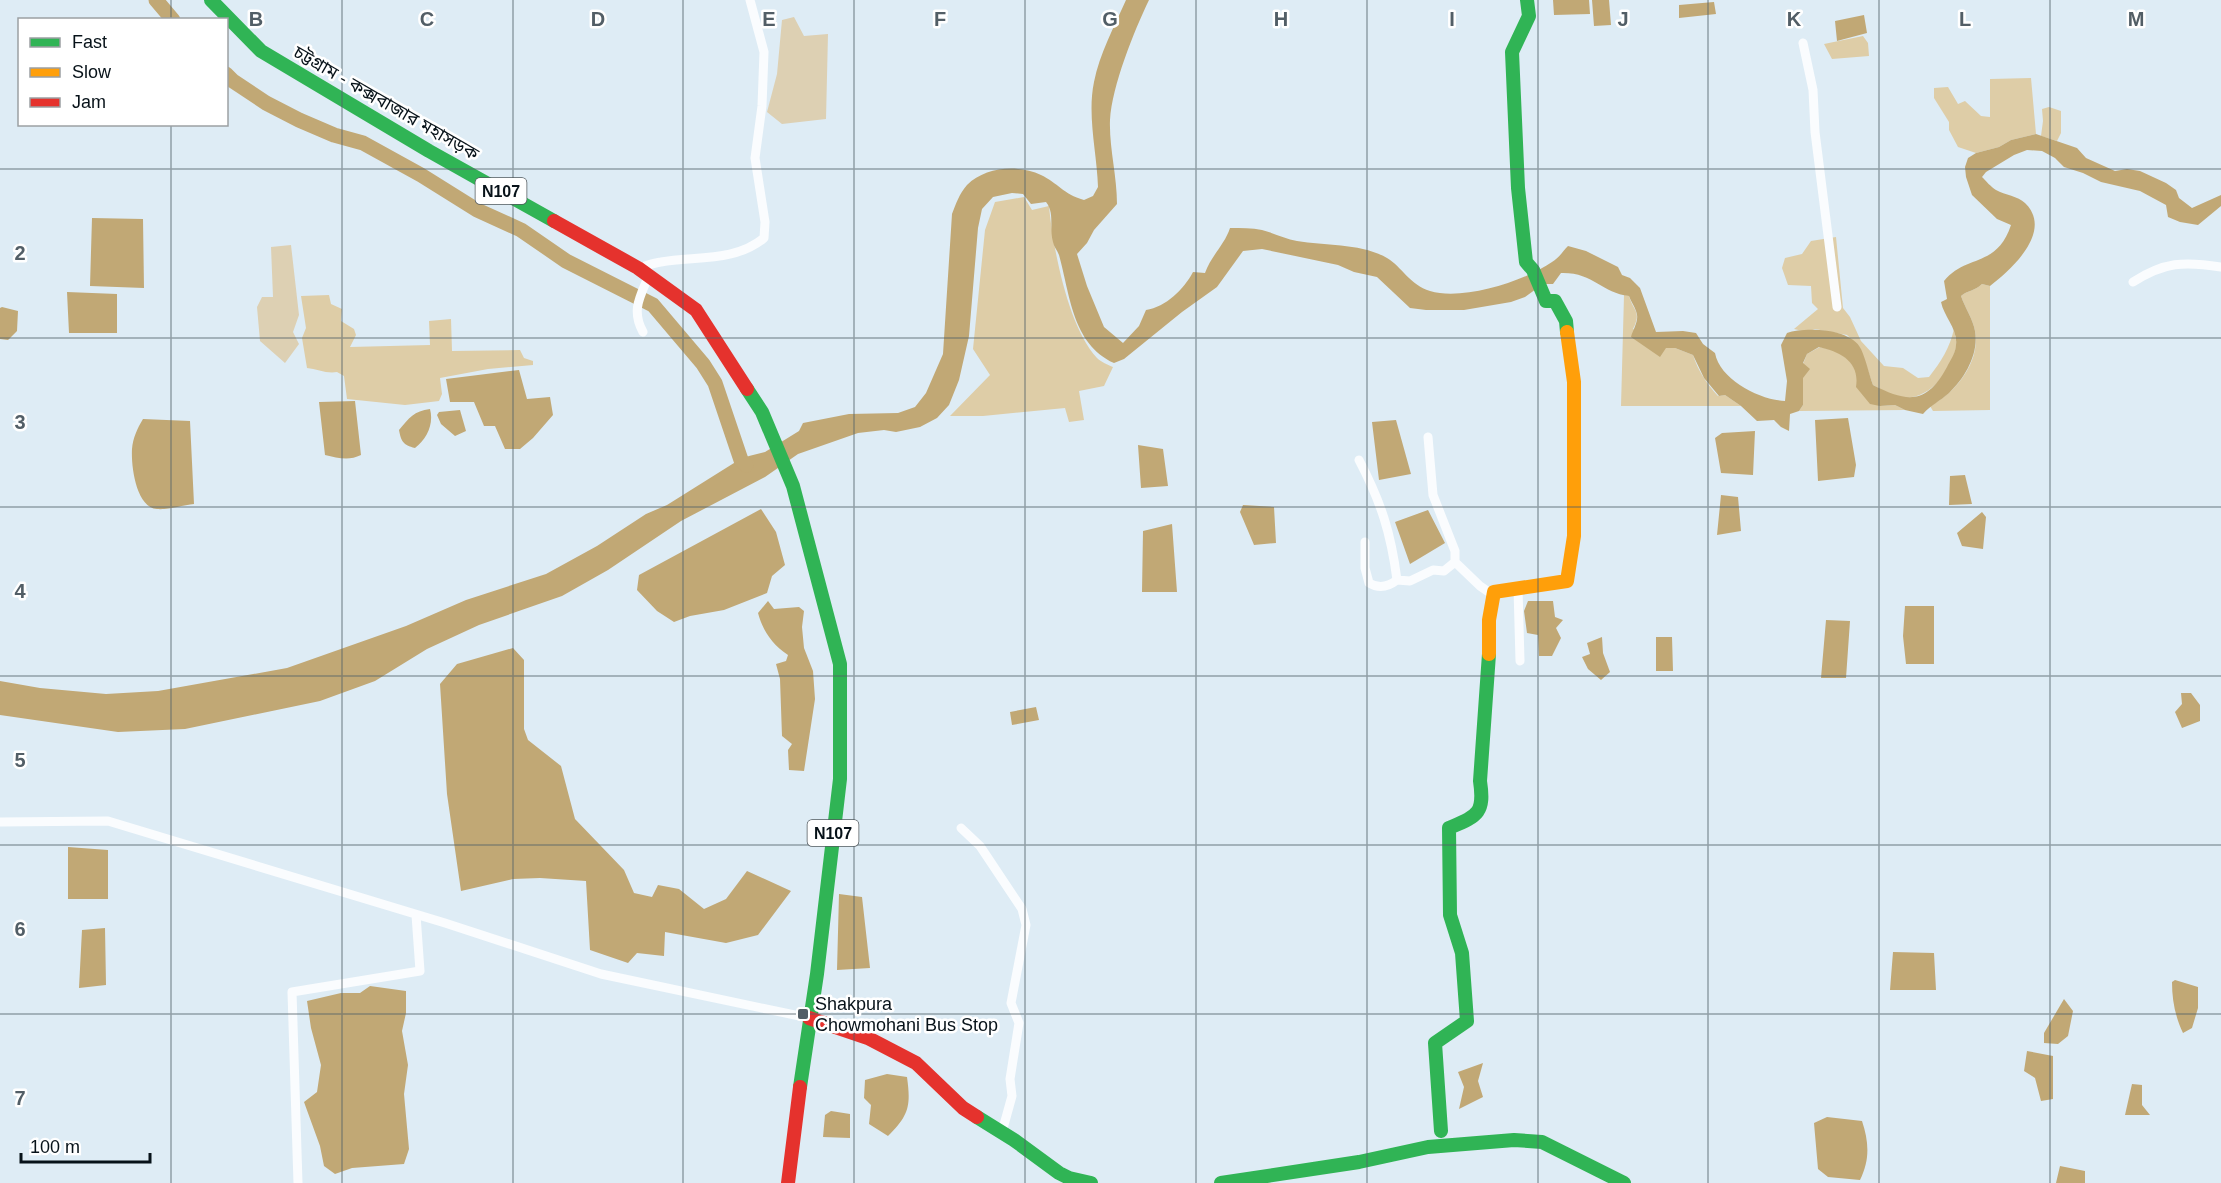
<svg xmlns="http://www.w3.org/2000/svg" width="2221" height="1183" viewBox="0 0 2221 1183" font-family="Helvetica,'Noto Sans Bengali',sans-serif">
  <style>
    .green { fill: #ddd0b3 }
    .forest { fill: #decda7 }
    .water { fill: #c1a875 }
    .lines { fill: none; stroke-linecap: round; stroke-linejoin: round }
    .river { stroke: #c1a875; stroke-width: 15 }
    .street { stroke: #fafcfe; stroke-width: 9 }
    .fast { stroke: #30b455; stroke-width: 14 }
    .slow { stroke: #ff9f0a; stroke-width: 14 }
    .jam { stroke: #e5322d; stroke-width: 14 }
    .grid { fill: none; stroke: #525e66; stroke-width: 1.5; stroke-opacity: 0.55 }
    .poi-dot { fill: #525e66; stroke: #fff; stroke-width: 2 }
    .labels { text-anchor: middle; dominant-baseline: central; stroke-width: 5; stroke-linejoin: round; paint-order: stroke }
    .shield { fill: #fff; stroke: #51595e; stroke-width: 1.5 }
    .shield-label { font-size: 16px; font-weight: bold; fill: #071219 }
    .street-label { font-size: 18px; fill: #071219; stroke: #fff }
    .poi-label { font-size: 18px; fill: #071219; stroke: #fff; text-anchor: start }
    .grid-label { font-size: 20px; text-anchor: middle; font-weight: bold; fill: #525e66; stroke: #fff; stroke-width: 5; stroke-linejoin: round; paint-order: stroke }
  </style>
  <rect width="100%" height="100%" fill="#deecf5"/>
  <!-- green -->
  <path class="green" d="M794 17 804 36 828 34 826 119 782 124 767 112 777 74 782 20Z
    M291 245 299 315 293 332 299 344 285 363 260 341 257 307 262 297H273L271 247Z"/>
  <!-- forest -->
  <path class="forest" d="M1863 36 1868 43 1869 56 1832 59 1824 44Z
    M2031 78 2036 134 2011 140 1999 147 1976 153 1958 147 1949 130V122L1934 98V88L1948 87 1958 104 1965 101 1981 116 1990 117V79Z
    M2049 107 2061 111V133L2057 141 2041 136 2043 121 2042 109Z
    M1024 197 1032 210 1049 206C1053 248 1068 327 1097 358 1101 362 1108 365 1113 367L1104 386 1079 391 1084 420 1069 422 1065 408 983 416H950L990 375 973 349 985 230 995 202Z
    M1836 237 1843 308 1850 317 1861 341 1884 366 1903 368 1918 378 1929 377C1941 362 1950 347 1954 329 1955 335 1957 342 1956 348 1949 373 1929 402 1899 397 1890 396 1881 389 1873 385L1860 348 1847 335 1815 329 1807 332 1794 329 1818 309 1812 303 1811 286 1788 285 1782 268 1785 258 1802 254 1811 241Z
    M1982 284 1990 286V410L1933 411 1930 406C1955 393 1981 362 1975 331 1973 319 1965 308 1961 296 1968 290 1975 291 1982 284Z
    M329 295 331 304 342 309 341 321 354 329 356 335 350 347 430 345 429 321 451 319 452 351 520 350 524 358 533 361V365L488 369 440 378 442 394 439 401 405 405 347 399 344 376 337 372C327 374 317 369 307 368L302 338 306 328 301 296Z
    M1624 295 1629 296C1633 311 1642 311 1633 329L1666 348H1675L1693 355C1698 371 1707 384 1718 396L1725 395 1741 406H1621Z
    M1820 347 1837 351 1849 360 1880 406 1895 405 1905 410 1799 411 1803 405V364L1807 354Z"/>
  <!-- water -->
  <path class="water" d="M1126 0H1149C1134 31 1112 86 1110 120 1109 147 1117 176 1117 204L1094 230 1087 243 1077 254 1087 286 1104 327 1123 343 1139 326 1146 310C1166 307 1184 289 1193 272L1205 273C1211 256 1225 244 1230 228 1241 228 1252 228 1262 230 1274 233 1285 239 1297 241 1326 246 1361 243 1387 258 1402 267 1410 285 1430 291 1463 301 1525 281 1552 262 1559 258 1563 251 1568 246L1586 251 1618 267 1622 275 1630 278 1640 288 1656 332 1683 331 1696 333 1703 344 1715 353C1720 380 1760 400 1785 401L1787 381 1781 345 1787 333C1805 327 1851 328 1861 349 1866 360 1869 374 1873 385 1908 403 1927 404 1947 367 1950 361 1956 352 1956 345 1958 329 1944 317 1941 302L1947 299 1944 281C1966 254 1997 268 2011 225L1997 219 1972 195 1966 177 1965 167 1968 158 1976 153 1999 147 2011 140 2036 134 2077 148 2086 158 2115 171 2127 169 2140 171 2166 183 2176 190 2179 198 2192 208 2221 195V206L2198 225 2180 222 2168 217 2166 205 2140 191 2101 182 2083 173 2064 167 2055 158 2042 151 2027 150 2014 155 1986 172 1982 177C1986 181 1991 187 1996 190 2005 195 2018 196 2025 203 2054 231 2011 270 1990 286L1982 284C1975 291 1968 290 1961 296 1965 308 1973 319 1975 331 1979 354 1965 378 1949 393 1940 401 1931 405 1923 414L1905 410 1895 405 1880 406 1870 404 1856 387C1860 362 1841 352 1819 347L1807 354 1803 363 1810 369 1803 378V405L1799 411 1790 414 1789 431 1781 427 1774 420 1757 421 1741 406 1725 395 1719 396 1704 378 1693 355 1675 348H1666L1660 357 1631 337C1633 329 1640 320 1636 311 1634 305 1631 302 1629 296 1602 293 1593 272 1561 273L1553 284H1543L1525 297 1511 302 1464 310H1426L1410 308 1377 277 1354 272 1338 265 1262 249 1243 251 1217 287 1182 312 1124 359 1114 363C1072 344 1070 294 1059 255 1057 250 1054 247 1053 242 1049 228 1055 213 1046 202L1031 204 1023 194 1012 193 993 197 982 209 978 228 969 336 959 380 949 405 937 418 920 427 896 432 884 430 858 433 798 454 765 477 681 521 608 570 562 596 479 625 427 649 375 681 320 701 185 729 118 732 0 715V681L40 688 106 694 158 691 287 668 406 626 466 600 546 574 597 546 646 514 667 505 734 463 749 456 765 452 799 431 803 423 849 414 898 413 915 407 926 393 943 354 952 214C956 204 959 194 967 185 985 167 1018 164 1041 175 1058 183 1063 194 1084 200L1093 196 1098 187C1097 153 1087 116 1094 82 1099 55 1115 25 1126 0Z
    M1553 0H1589L1590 14 1554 15Z
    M1592 0H1609L1611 25 1594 26Z
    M1714 2 1716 14 1679 18V5Z
    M1864 15 1867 33 1837 41 1835 21Z
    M92 218 143 219 144 288 90 286Z
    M67 292 117 294V333H69Z
    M2 307 18 311 17 331 8 340 0 339V308Z
    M519 370 527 399 550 397 553 415 533 438 520 449H505L495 426H484L474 402H450L446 379Z
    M355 401 361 455C349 461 338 458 325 455L319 402Z
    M430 409C434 424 427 439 415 448 403 445 401 441 399 430 409 418 414 411 430 409Z
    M460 410 466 431 455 436 441 424 437 415 439 412Z
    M1848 418 1856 465 1854 477 1818 481 1815 420Z
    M143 419 190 421 194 504C183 505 168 510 157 509 136 507 131 466 132 449 133 438 137 429 143 419Z
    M1396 420 1411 474 1379 480 1372 422Z
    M1755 431 1753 475 1721 473 1715 438 1722 433Z
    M1138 445 1163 449 1168 486 1141 488Z
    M1965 475 1972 504 1949 505 1950 476Z
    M1721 495 1738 497 1741 531 1717 535Z
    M1243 505 1274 507 1276 543 1254 545 1240 512Z
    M761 509 776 532 785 565 772 576 767 593 724 610 690 616 674 622 657 611 637 590 639 575Z
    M1428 510 1445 543 1410 564 1395 522Z
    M1982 512 1986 517 1983 549 1962 546 1957 533Z
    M1172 524 1177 592H1142L1143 531Z
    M768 601 774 609 799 607 804 611 802 627 804 648 813 671 815 699 804 771 789 770 788 750 792 744 782 736 780 679 776 664 786 661 788 655C772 644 763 631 758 613Z
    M1528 601H1553L1555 617 1563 620 1556 628 1561 638 1552 656H1539L1538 635 1527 633 1524 611Z
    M1905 606H1934V664H1906L1903 636Z
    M1826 620 1850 621 1846 678H1821Z
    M1602 637 1603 653 1610 672 1601 680 1588 669 1582 657 1590 654 1587 643Z
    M1656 637H1672L1673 671H1656Z
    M513 648 524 660V729L528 740 561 766 575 819 624 870 634 893 652 897 658 885 679 889 704 909 726 899 747 871 791 891 758 935 726 943 665 932 664 956 637 953 628 963 590 950 586 881 540 878 513 879 461 891 447 794 440 684 457 664Z
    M2181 693H2191L2200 705V721L2182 728 2175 712 2182 704Z
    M1036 707 1039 720 1012 725 1010 712Z
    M68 847 108 850V899H68Z
    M839 894 862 897 870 968 837 970Z
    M105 928 106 985 79 988 82 930Z
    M1893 952 1934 953 1936 990H1890Z
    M2175 980 2198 987V1008L2192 1028 2183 1033C2175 1016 2172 1000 2172 982Z
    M370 986 406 991V1013L402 1031 408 1065 404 1094 409 1149 404 1164 352 1168 335 1174 324 1166 320 1146 304 1102 317 1092 321 1065 311 1028 307 1001 341 993H360Z
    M2064 999 2073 1011 2068 1036 2058 1044 2044 1043V1033Z
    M2027 1051 2053 1056V1099L2041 1101 2035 1078 2024 1071Z
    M1483 1063 1478 1081 1483 1097 1459 1109 1464 1087 1458 1072Z
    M887 1074 907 1077C911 1106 909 1115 888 1136L869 1124 871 1105 864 1098 865 1080Z
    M2132 1084 2142 1085V1105L2150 1115H2125Z
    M831 1111 850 1114V1138L823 1137 825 1115Z
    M1827 1117 1862 1121C1869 1142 1870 1160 1860 1180L1828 1177 1818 1169 1814 1123Z
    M2060 1166 2085 1171V1183H2056Z"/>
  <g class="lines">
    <!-- river -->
    <path class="river" d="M156 0 173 20
      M226 74 233 81 266 103 299 120 334 135 363 143 421 175 477 210 521 230 566 261 653 305 703 364 715 383 741 460 746 465"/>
    <!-- street -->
    <path class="street" d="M1803 43 1813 90 1815 132 1837 307
      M638 268C646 266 653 263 661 262 696 256 735 262 764 238L765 222 755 158 762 106 764 52 750 0
      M2133 282C2164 262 2184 261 2221 267
      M643 332C631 310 640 297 649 275
      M1428 437 1433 495 1455 551V562L1480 586 1493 595
      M1359 460C1381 502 1391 533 1397 580 1388 587 1379 589 1369 583L1365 568V542
      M1397 580 1410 581 1433 570 1444 571 1455 562
      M1518 588 1520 661
      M0 822 108 821 445 923 601 974 809 1018
      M961 828 980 846 1022 909 1026 925 1011 1003 1019 1023 1010 1079 1012 1096 1002 1132
      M298 1183 292 992 420 971 416 915"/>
    <!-- fast -->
    <path class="fast" d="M211 0 261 51 429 151 554 221
      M1527 0 1529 16 1512 52 1518 188 1526 262 1533 270 1546 301H1555L1566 321 1567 332
      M747 389 762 412 793 486 840 664V779L817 974 800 1087
      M977 1117 1014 1140 1059 1173 1069 1178 1091 1183
      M1441 1131 1435 1043 1467 1021 1462 953 1450 915 1449 828C1477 816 1485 814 1480 781L1489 654
      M1221 1183 1359 1162 1428 1147 1514 1140 1542 1142 1624 1183"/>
    <!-- slow -->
    <path class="slow" d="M1489 654V620L1494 592 1567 581 1574 536V382L1567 332"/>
    <!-- jam -->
    <path class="jam" d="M554 221 638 268 696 310 747 389
      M809 1018 868 1038 916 1063 963 1108 977 1117
      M788 1183 800 1087"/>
  </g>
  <!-- grid -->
  <path class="grid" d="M171 0V20M342 0V1183M513 0V1183M683 0V1183M854 0V1183M1025 0V1183M1196 0V1183M1367 0V1183M1538 0V1183M1708 0V1183M1879 0V1183M2050 0V1183M171 124V1183M0 169H2221M0 338H2221M0 507H2221M0 676H2221M0 845H2221M0 1014H2221"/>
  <!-- markers -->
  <rect class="poi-dot" x="797" y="1008" width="12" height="12" rx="3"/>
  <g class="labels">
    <!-- shield labels -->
    <g class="shield">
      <rect x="475.5" y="178" width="51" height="26" rx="4.5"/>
      <rect x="807.5" y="820" width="51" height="26" rx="4.5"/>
    </g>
    <g class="shield-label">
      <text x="501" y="191">N107</text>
      <text x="833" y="833">N107</text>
    </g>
    <!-- street labels -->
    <g class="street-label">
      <text transform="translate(386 103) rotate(30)">চট্টগ্রাম - কক্সবাজার মহাসড়ক</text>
    </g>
    <!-- poi labels -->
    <g class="poi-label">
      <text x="815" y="1004">Shakpura<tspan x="815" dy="21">Chowmohani Bus Stop</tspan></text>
    </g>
  </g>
  <g class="grid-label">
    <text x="256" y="26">B</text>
    <text x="427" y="26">C</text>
    <text x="598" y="26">D</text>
    <text x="769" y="26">E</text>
    <text x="940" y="26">F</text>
    <text x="1110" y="26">G</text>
    <text x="1281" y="26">H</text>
    <text x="1452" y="26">I</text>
    <text x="1623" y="26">J</text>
    <text x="1794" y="26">K</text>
    <text x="1965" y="26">L</text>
    <text x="2136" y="26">M</text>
    <text x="20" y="260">2</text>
    <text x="20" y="429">3</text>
    <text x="20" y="598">4</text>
    <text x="20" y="767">5</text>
    <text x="20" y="936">6</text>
    <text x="20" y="1105">7</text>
  </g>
  <!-- legend -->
  <rect x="18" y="18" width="210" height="108" fill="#ffffff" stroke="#9ca0a3" stroke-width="1.5"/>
  <rect x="30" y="38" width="30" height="9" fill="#30b455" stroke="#9ca0a3" stroke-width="1.5"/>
  <text x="72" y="48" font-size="18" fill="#071219">Fast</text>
  <rect x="30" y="68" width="30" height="9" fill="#ff9f0a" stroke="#9ca0a3" stroke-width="1.5"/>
  <text x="72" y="78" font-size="18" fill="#071219">Slow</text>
  <rect x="30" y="98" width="30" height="9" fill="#e5322d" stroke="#9ca0a3" stroke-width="1.5"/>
  <text x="72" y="108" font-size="18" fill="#071219">Jam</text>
  <!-- scale -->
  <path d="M21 1153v9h129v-9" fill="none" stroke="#071219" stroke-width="3"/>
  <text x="30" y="1153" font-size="18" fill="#071219" stroke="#ffffff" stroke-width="4.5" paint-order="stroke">100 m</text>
</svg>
